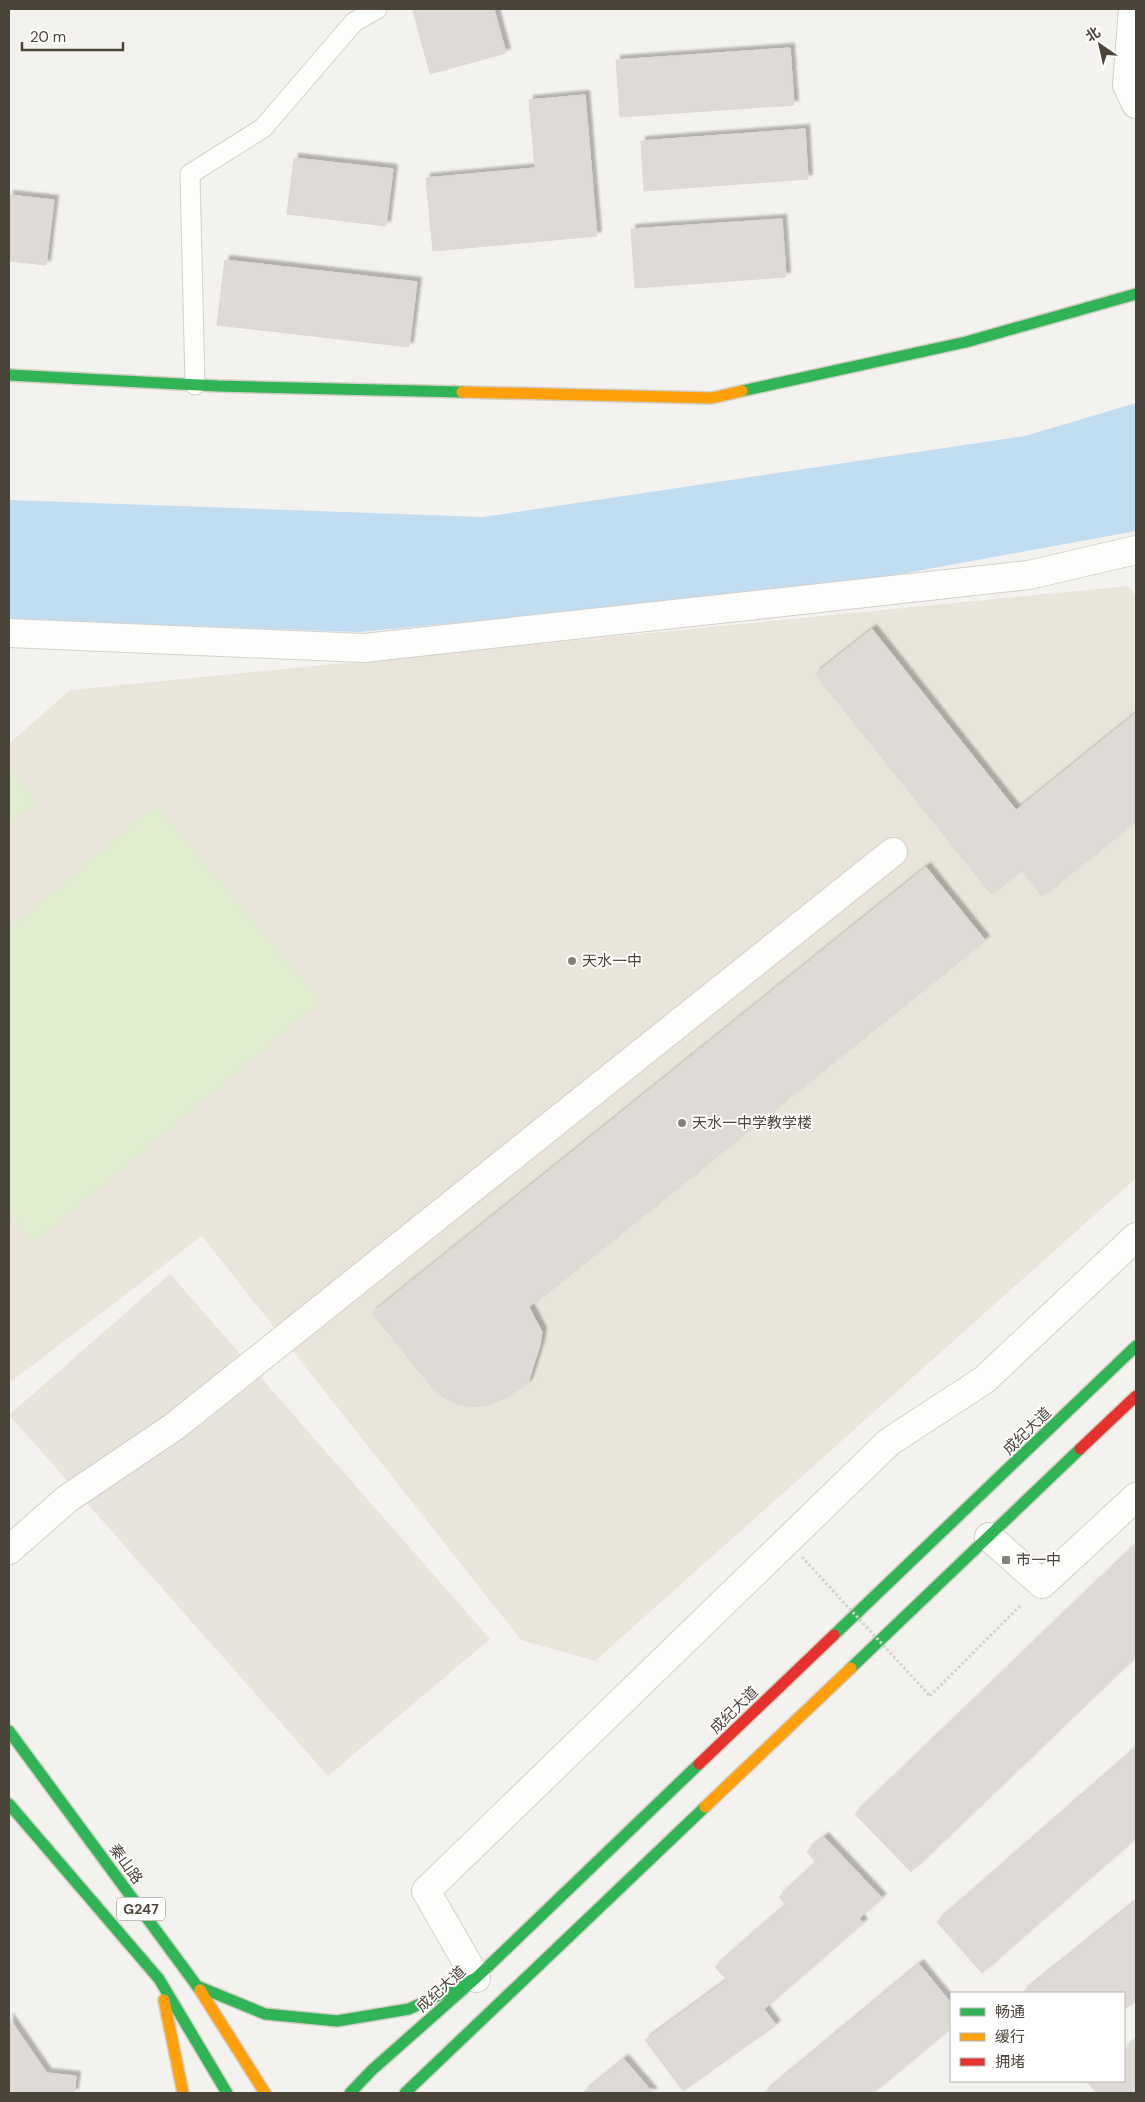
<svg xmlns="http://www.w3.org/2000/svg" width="1145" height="2102" viewBox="0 0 1145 2102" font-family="'DM Sans','Noto Sans SC',sans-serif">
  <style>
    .residential { fill: #e7e4dc }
    .education { fill: #eae5da }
    .green { fill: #e1eecf }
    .water { fill: #c0ddf1 }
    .building { fill: #dedbd6; stroke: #dcd9d4; filter: url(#shadow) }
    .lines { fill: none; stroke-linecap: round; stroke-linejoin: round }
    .lane-casing { stroke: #d2d0cb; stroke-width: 21 }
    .street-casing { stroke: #d2d0cb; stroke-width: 30 }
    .fast-casing { stroke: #d3cfc5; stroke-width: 14 }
    .slow-casing { stroke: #d3cfc5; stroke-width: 14 }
    .jam-casing { stroke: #d3cfc5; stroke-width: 14 }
    .path { stroke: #d3d2cc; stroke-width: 3; stroke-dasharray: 2.5 2.5; stroke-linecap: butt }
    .lane { stroke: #fdfdfc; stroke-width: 19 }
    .street { stroke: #fdfdfc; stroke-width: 28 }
    .fast { stroke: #30b455; stroke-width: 11 }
    .slow { stroke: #ff9f0a; stroke-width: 11 }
    .jam { stroke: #e5322d; stroke-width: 11 }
    .path-bridge { stroke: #d3d2cc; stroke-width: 3; stroke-dasharray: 2.5 2.5; stroke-linecap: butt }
    .poi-dot { fill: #868178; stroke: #fff; stroke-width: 2 }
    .labels { text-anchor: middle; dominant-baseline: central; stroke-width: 4; stroke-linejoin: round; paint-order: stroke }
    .shield { fill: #fff; stroke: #817c74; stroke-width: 1 }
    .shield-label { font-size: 14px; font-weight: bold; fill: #4b4439 }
    .poi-label { font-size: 15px; fill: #4b4439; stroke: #fff; text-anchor: start }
    .street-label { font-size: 15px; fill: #4b4439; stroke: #fff }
  </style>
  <defs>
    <filter id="shadow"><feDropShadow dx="4.5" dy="-4.5" stdDeviation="1" flood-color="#0004"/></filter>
  </defs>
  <rect width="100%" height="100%" fill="#f4f2ee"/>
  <!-- residential -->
  <path class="residential" d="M170 1274 490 1639 328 1776 9 1415Z"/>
  <!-- education -->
  <path class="education" d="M1128 586 1136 596V1178L595 1661 521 1640 202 1236 12 1381 9 1379V744L70 690Z"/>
  <!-- green -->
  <path class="green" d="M9 768 36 802 9 824Z
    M156 805 321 1001 34 1243 9 1213V929Z"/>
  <!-- water -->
  <path class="water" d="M1136 403V531L814 590 358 632 9 619V500L483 517 1025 436Z"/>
  <!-- building -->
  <path class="building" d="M418 9H494L506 53 430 74 413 10Z
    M790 48 794 105 620 117 616 60Z
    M585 95 597 236 433 251 426 178 535 168 529 100Z
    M805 129 808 179 644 191 641 141Z
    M294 158 393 169 386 226 287 214Z
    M9 195 54 200 46 265 9 261Z
    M782 219 786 277 635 288 631 229Z
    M225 260 417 282 409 347 217 325Z
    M872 629 1016 810 1136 713V821L1042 896 1021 870 991 894 815 674Z
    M926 867 985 940 529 1307 542 1332 540 1345 528 1383 504 1399 489 1405 473 1407 457 1404 443 1397 431 1386 372 1313Z
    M1136 1544V1656L911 1872 855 1814Z
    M1136 1748V1838L982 1973 937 1922Z
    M824 1837 882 1898 859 1918 863 1923 764 2009 776 2025 683 2091 645 2040 727 1980 715 1967 786 1905 779 1897 816 1863 807 1851Z
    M1136 1901V2000L1124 2010V1993H1022Z
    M919 1964 951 2003V2028L873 2093H764Z
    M9 2018 47 2073 76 2076 74 2093H9Z
    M1136 2040V2093H1096L1087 2081H1124V2050Z
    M624 2059 653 2093H583Z"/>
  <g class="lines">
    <!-- lane casing -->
    <g class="lane-casing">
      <path id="lane" d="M195 385 190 174 263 128 354 22 377 9"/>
    </g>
    <!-- street casing -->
    <g class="street-casing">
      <path id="street" d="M1133 9 1127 85 1136 104
        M9 633 364 648 1029 575 1136 550
        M989 1537 1042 1584 1136 1497
        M9 1550 67 1499 175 1426 893 852
        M476 1978 426 1891 889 1442 984 1380 1136 1237"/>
    </g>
    <!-- fast casing -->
    <g class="fast-casing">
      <path id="fast" d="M9 375 218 386 462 392
        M742 391 966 342 1136 294
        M834 1635 1136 1346
        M851 1668 1080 1449
        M9 1731 200 1990
        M9 1804 159 1979 227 2093
        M197 1986 265 2014 337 2021 409 2009 476 1978
        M350 2093 372 2070 476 1978 699 1764
        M405 2093 705 1807"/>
    </g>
    <!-- slow casing -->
    <g class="slow-casing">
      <path id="slow" d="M462 392 712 398 742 391
        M705 1807 851 1668
        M200 1990 265 2093
        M164 2000 183 2093"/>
    </g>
    <!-- jam casing -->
    <g class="jam-casing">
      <path id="jam" d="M1080 1449 1136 1396
        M699 1764 834 1635"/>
    </g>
    <!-- path -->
    <path class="path" d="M930 1696 1021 1605"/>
    <!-- lane -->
    <use href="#lane" class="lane"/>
    <!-- street -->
    <use href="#street" class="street"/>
    <!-- fast -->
    <use href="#fast" class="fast"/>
    <!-- slow -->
    <use href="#slow" class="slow"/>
    <!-- jam -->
    <use href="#jam" class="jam"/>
    <!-- path-bridge -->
    <path class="path-bridge" d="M802 1557 930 1696"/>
  </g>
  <!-- markers -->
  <g class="poi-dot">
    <circle cx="572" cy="961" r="5"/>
    <circle cx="682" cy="1123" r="5"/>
    <rect x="1001" y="1555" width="10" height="10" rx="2.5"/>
  </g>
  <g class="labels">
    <!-- shield labels -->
    <rect class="shield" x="117" y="1897.5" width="48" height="23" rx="4"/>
    <g class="shield-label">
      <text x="141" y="1909">G247</text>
    </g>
    <!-- poi labels -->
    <g class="poi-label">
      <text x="582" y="961">天水一中</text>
      <text x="692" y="1123">天水一中学教学楼</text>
      <text x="1016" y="1560">市一中</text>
    </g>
    <!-- street labels -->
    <g class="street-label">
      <text transform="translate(1027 1431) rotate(-44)">成纪大道</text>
      <text transform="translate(734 1710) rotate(-44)">成纪大道</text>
      <text transform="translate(126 1864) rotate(54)">秦山路</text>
      <text transform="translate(441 1989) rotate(-42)">成纪大道</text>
    </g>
  </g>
  <!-- border -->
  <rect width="1145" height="2102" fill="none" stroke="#4b4439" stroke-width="20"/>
  <!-- legend -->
  <rect x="950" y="1992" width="175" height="90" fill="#ffffff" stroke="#b7b4b0"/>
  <rect x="960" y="2008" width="25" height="8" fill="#30b455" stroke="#b7b4b0"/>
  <text x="995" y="2017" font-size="15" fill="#4b4439">畅通</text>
  <rect x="960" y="2033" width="25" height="8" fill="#ff9f0a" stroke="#b7b4b0"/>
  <text x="995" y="2042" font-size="15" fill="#4b4439">缓行</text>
  <rect x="960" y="2058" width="25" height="8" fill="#e5322d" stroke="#b7b4b0"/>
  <text x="995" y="2067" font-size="15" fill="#4b4439">拥堵</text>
  <!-- north arrow -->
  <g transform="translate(1100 45) rotate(326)" stroke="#ffffff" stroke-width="4" paint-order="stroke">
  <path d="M0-4L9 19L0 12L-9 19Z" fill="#4b4439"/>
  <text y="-8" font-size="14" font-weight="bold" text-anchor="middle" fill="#4b4439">北</text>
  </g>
  <!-- scale -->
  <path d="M22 42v8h101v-8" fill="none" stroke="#4b4439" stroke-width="2.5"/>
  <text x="30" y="42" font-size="15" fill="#4b4439" stroke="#ffffff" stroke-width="4" paint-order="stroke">20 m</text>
</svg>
